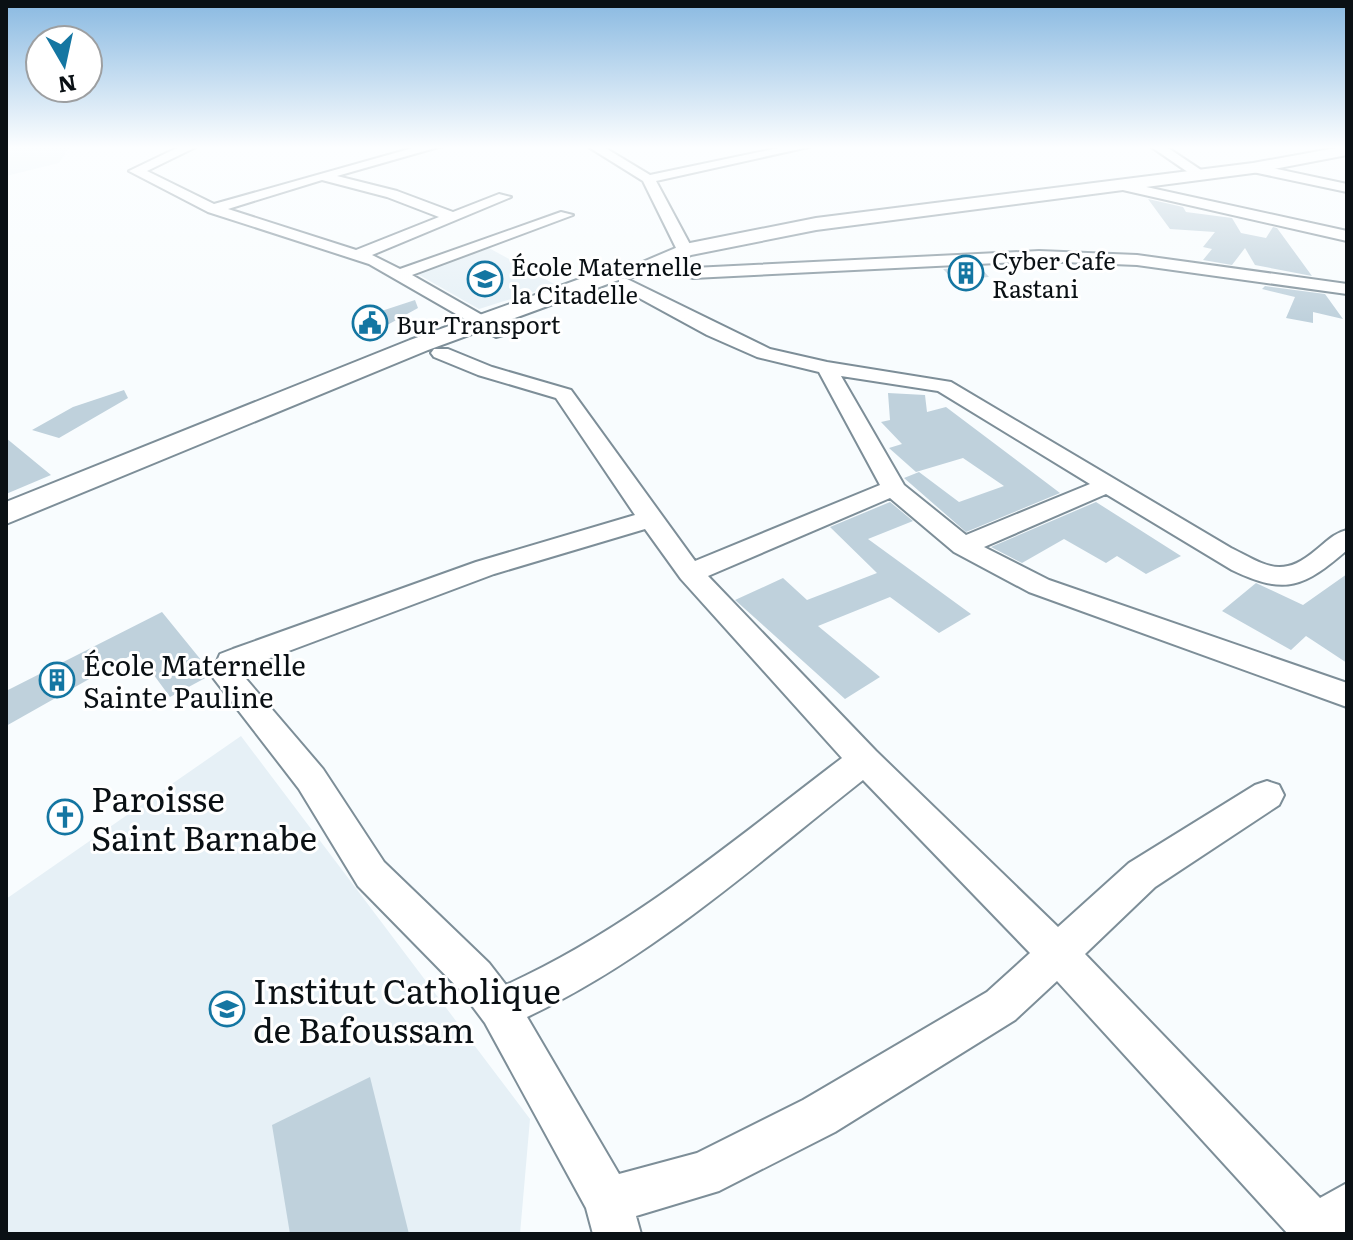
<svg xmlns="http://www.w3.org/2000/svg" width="1353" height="1240" viewBox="0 0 1353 1240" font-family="Literata,serif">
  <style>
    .built { fill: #e6f0f6 }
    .building { fill: #bfd1dc }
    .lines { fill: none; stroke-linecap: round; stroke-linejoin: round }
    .street-casing { stroke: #7d8e98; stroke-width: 4 }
    .secondary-casing { stroke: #7d8e98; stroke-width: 4 }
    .street { fill: #fff; fill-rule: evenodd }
    .secondary { fill: #fff; fill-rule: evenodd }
    .labels { text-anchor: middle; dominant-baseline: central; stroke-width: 6; stroke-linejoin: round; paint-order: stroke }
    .far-poi-label { font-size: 24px; fill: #0a1014; stroke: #fff; text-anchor: start }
    .poi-label { font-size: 28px; fill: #0a1014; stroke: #fff; text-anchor: start }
    .near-poi-label { font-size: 34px; fill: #0a1014; stroke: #fff; text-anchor: start }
  </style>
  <rect width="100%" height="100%" fill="#f8fcfe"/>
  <!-- built -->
  <path class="built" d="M6 146H70L59 163 6 176Z
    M489 248 556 285 479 309 414 272Z
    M241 736 530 1119 520 1234H6V899Z"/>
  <!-- building -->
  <path class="building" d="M1148 199 1183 207 1186 212 1232 218 1241 233 1266 238 1273 227 1277 228 1312 276 1255 265 1245 248 1232 265 1203 260 1212 249 1203 247 1215 232 1170 229Z
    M980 267 989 277 954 280 943 269Z
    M1265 286 1325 294 1343 319 1313 312V323L1286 318 1295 297 1262 289Z
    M415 300 418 308 371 334 351 321Z
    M124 390 128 398 59 438 32 430 73 407Z
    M888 393 925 395 927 412 946 407 1060 493 966 532 904 478 919 472 959 502 1004 486 963 458 916 472 889 448 902 444 881 422 890 420Z
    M6 438 51 475 6 494Z
    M890 502 913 521 868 539 971 614 939 633 890 597 818 626 880 677 845 699 735 600 783 578 807 600 877 573 830 527Z
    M1096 502 1181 556 1146 574 1117 556 1106 563 1064 539 1022 563 991 547Z
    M1347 574V663L1306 636 1291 650 1222 611 1256 583 1303 605Z
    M162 612 210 671 209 676 170 697 137 652 6 726V691Z
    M370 1077 409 1234H290L272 1125Z"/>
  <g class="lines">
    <!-- street casing -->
    <g class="street-casing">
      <path id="street" d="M181 146H198L147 171 214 204 420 146H442L337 176 397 191 453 212 499 194 511 197 372 255 400 269 561 212 573 215 412 275 503 327V335L496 337 369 264 208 212 129 171ZM322 180 387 197 439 217 356 250 228 209Z
        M587 146H602L650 175 788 146H813L656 181 693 250 685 255 677 250 643 181Z
        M1150 146H1165L1207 174 1195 177Z
        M1253 164 1347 184V192L1248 171 1246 168Z
        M1119 181 1347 231V241L1114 188V182Z
        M1039 251 1137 255 1347 284V294L1137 265 1039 261 693 278 649 264 657 259 693 268Z
        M625 278 770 349 827 362 951 382 1231 548C1267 566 1282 579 1316 550 1326 542 1334 533 1347 530V550C1304 587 1286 596 1232 570L1106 494 984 547 1049 580 1347 683V707L1029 592 954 552 890 498 708 576 876 751 1058 927 1129 863 1255 785 1267 781 1279 785 1284 795 1279 805 1155 887 1085 954 1320 1198 1347 1183V1234H1288L1057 981 1015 1020 835 1132 719 1191 636 1216 641 1234H593L586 1208 485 1023 461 991 358 886 299 789 211 675 220 654 233 649 476 562 635 515 556 398 478 375 434 357 431 353 434 349H448L492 367 571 390 695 561 880 485 819 372 757 357 707 335 619 287V279ZM841 376 938 391 1090 484 966 535 904 485ZM645 529 681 579 842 758C735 839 630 929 506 985L489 963 384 862 323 769 241 673 243 668 494 574ZM863 780 1030 953 987 992 803 1100 697 1153 619 1174 527 1017C652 958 755 865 863 780Z"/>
    </g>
    <!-- secondary casing -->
    <g class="secondary-casing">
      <path id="secondary" d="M1347 146V155L1253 173 816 230 691 255 651 275 624 278 428 350 6 524V502L410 340 613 267 638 264 685 244 816 218 1253 163Z"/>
    </g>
    <!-- street -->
    <use href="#street" class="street"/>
    <!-- secondary -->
    <use href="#secondary" class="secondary"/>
  </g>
  <!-- sky -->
  <linearGradient id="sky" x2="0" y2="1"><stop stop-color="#89b9e1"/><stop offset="0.46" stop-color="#fcfeff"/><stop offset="1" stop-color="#fcfeff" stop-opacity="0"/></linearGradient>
  <rect width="1353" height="320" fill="url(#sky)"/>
  <!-- icons -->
  <defs>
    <g id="building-ring" transform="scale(1.8)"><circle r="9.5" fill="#fff" stroke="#1476a2" stroke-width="1.5"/><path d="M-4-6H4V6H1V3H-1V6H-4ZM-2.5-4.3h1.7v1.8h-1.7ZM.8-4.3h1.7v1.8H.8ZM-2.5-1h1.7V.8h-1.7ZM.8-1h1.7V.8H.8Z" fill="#1476a2"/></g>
    <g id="school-ring" transform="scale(1.8)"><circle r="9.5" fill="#fff" stroke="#1476a2" stroke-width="1.5"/><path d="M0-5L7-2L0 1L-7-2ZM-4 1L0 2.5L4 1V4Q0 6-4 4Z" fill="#1476a2"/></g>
    <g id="civic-ring" transform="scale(1.8)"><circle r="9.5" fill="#fff" stroke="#1476a2" stroke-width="1.5"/><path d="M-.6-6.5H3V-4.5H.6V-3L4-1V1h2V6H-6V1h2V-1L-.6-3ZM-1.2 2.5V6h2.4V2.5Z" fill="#1476a2"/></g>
    <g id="church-ring" transform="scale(1.8)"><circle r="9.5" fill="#fff" stroke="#1476a2" stroke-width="1.5"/><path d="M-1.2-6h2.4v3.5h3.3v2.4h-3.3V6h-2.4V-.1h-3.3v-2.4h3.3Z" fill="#1476a2"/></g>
  </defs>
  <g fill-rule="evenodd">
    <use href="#building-ring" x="966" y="273"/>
    <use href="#school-ring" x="485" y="279"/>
    <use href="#civic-ring" x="370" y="323"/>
    <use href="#building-ring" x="57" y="680"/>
    <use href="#church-ring" x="65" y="817"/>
    <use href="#school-ring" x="227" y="1009"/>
  </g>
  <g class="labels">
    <!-- far-poi labels -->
    <g class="far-poi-label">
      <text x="992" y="259">Cyber Cafe<tspan x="992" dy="28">Rastani</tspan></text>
      <text x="511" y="265">École Maternelle<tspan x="511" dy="28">la Citadelle</tspan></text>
      <text x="396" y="323">Bur Transport</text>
    </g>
    <!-- poi labels -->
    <g class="poi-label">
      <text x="83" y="664">École Maternelle<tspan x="83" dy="32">Sainte Pauline</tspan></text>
    </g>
    <!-- near-poi labels -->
    <g class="near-poi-label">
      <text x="91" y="797">Paroisse<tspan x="91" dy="39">Saint Barnabe</tspan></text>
      <text x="253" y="989">Institut Catholique<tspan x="253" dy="39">de Bafoussam</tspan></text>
    </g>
  </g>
  <!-- border -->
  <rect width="1353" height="1240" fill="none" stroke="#0a1014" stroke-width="16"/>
  <!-- north arrow -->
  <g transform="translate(64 64) rotate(171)"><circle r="38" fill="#ffffff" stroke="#9d9fa1" stroke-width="2"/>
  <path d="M0-6L14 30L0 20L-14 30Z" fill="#1476a2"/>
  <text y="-12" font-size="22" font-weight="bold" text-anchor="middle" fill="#0a1014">N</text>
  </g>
</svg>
